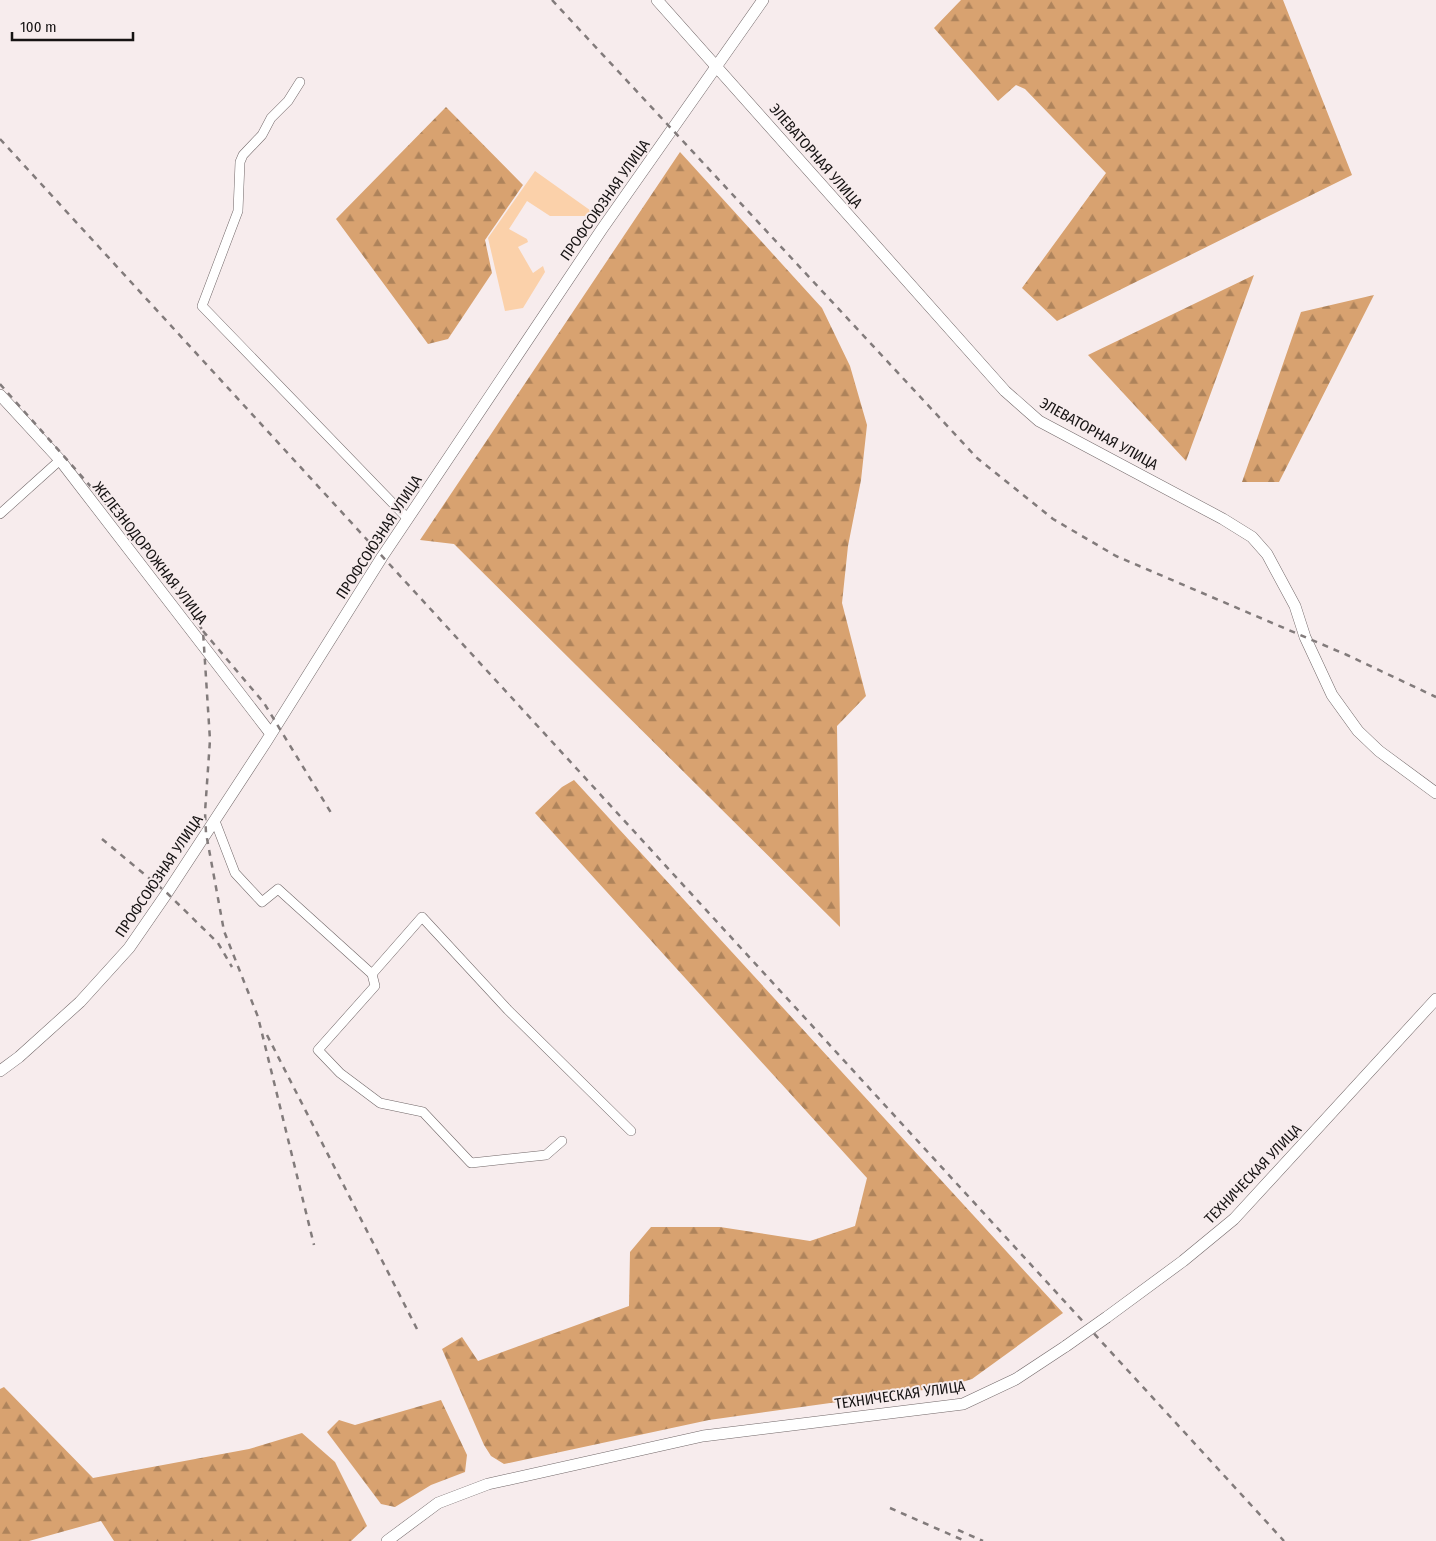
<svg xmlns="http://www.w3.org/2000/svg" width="1436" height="1541" viewBox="0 0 1436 1541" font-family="'Fira Sans Condensed',sans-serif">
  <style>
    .grass { fill: #fbd1aa }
    .forest { fill: url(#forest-firs) }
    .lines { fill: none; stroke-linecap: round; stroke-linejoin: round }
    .minor-casing { stroke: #716768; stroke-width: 10 }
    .major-casing { stroke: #716768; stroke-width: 12 }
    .minor { stroke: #fff; stroke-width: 9 }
    .major { stroke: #fff; stroke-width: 11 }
    .rail { stroke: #827b7b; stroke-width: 2.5; stroke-dasharray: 6 6; stroke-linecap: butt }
    .major-bridge-casing { stroke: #716768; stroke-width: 12; stroke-linecap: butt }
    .major-bridge { stroke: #fff; stroke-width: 11 }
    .labels { text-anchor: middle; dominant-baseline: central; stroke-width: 4; stroke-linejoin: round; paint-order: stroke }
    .street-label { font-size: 15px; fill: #161313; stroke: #f7eced }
  </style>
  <defs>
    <pattern id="forest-firs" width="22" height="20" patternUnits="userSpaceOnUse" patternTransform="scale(1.25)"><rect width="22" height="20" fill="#d8a270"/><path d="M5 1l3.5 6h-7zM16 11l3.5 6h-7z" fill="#ae835b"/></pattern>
  </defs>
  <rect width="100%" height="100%" fill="#f7eced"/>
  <!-- grass -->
  <path class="grass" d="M535 171 594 213 592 216H550L527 201 509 229 527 239 528 242 518 247 533 273 543 266 545 272 523 308 505 311 488 238Z"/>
  <!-- forest -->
  <path class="forest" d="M961 0H1283L1352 175 1057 321 1022 288 1106 173 1025 89 1016 85 998 101 934 28Z
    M446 107 523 185 485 240 492 273 448 339 428 344 336 219Z
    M680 152 822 308 850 366 867 425 861 480 848 546 842 603 866 696 837 726 840 927 454 544 420 540Z
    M1254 275 1186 461 1088 355Z
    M1374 295 1279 482H1242L1301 312Z
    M574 780 1063 1313 972 1379 945 1387 709 1420 504 1464 491 1456 484 1445 442 1349 462 1337 478 1361 629 1306 630 1252 651 1227H720L810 1241 855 1226 867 1178 535 813 562 787Z
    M4 1387 93 1478 249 1449 302 1433 335 1462 367 1526 351 1541H114L101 1521 29 1541H0V1389Z
    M441 1400 467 1455 465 1472 431 1485 395 1507 381 1504 327 1432 339 1420 355 1425Z"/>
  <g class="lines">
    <!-- minor casing -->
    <g class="minor-casing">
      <path id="minor" d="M300 82 288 101 271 118 262 135 243 155 240 162 238 211 202 306 408 519
        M0 514 60 460
        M215 821 235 873 262 902 278 889 372 974 422 917 508 1010 631 1131
        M372 974 375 986 318 1050 340 1073 380 1103 423 1112 471 1163 546 1155 562 1141"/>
    </g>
    <!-- major casing -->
    <g class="major-casing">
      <path id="major" d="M657 0 1005 391 1039 421 1223 519 1252 537 1267 554 1295 606 1305 637 1332 695 1358 731 1379 751 1436 793
        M0 395 60 460 271 734
        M0 1071 19 1057 80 1002 129 948 167 893 266 742 382 557 602 229 763 0
        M1107 1317 1183 1261 1234 1219 1436 999
        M387 1541 438 1503 488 1484 703 1436 963 1404 1016 1379 1066 1346"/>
    </g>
    <!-- minor -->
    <use href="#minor" class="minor"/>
    <!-- major -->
    <use href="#major" class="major"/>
    <!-- rail -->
    <path class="rail" d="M552 0 977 458 1053 519 1116 556 1347 655 1436 697
      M0 139 1284 1541
      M0 384 161 566 203 631 210 740 205 812 206 833 224 931 258 1017 314 1245
      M203 631 264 703 333 816
      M102 839 167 893 218 943 232 967
      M267 1035 417 1329
      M890 1508 965 1541
      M958 1530 983 1541"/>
    <!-- major-bridge casing -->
    <g class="major-bridge-casing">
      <path id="major-bridge" d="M1066 1346 1107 1317"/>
    </g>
    <!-- major-bridge -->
    <use href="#major-bridge" class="major-bridge"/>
  </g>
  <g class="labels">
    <!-- street labels -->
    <g class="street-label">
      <text transform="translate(816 156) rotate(49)">ЭЛЕВАТОРНАЯ УЛИЦА</text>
      <text transform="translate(605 200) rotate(-55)">ПРОФСОЮЗНАЯ УЛИЦА</text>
      <text transform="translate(1099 434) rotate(29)">ЭЛЕВАТОРНАЯ УЛИЦА</text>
      <text transform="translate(379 537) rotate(-57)">ПРОФСОЮЗНАЯ УЛИЦА</text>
      <text transform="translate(150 553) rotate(52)">ЖЕЛЕЗНОДОРОЖНАЯ УЛИЦА</text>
      <text transform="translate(159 876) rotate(-56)">ПРОФСОЮЗНАЯ УЛИЦА</text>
      <text transform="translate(1253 1174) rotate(-46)">ТЕХНИЧЕСКАЯ УЛИЦА</text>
      <text transform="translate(900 1395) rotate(-8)">ТЕХНИЧЕСКАЯ УЛИЦА</text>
    </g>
  </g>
  <!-- scale -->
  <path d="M12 32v8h121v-8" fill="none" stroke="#161313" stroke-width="2.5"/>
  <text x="20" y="32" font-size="15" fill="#161313" stroke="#f7eced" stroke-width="4" paint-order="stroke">100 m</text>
</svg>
